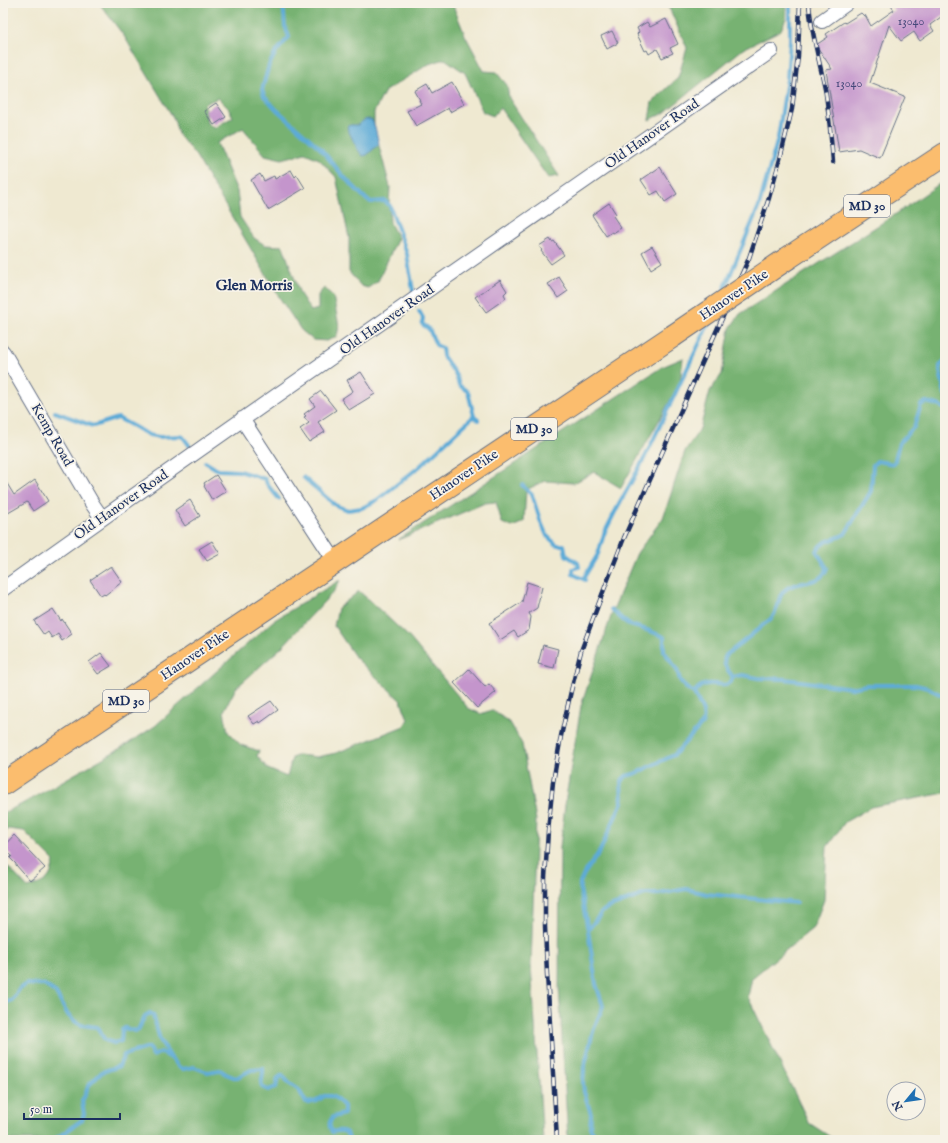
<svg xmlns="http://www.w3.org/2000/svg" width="948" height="1143" viewBox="0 0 948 1143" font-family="'IM FELL English',serif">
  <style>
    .forest { fill: #77b272; stroke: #497068; fill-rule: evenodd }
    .water { fill: #5dabd7; stroke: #3c6d9a }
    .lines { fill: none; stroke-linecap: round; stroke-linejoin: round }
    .stream { stroke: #5dabd7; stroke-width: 4 }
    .building { fill: #c495cc }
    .street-casing { stroke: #657086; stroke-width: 16 }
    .highway-casing { stroke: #657086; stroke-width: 24 }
    .street { stroke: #fff; stroke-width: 14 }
    .highway { stroke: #fbbd6e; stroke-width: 22 }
    .rail-casing { stroke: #1b2f5e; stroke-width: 4.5 }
    .rail { stroke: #f7f3e8; stroke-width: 3; stroke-dasharray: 9; stroke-linecap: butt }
    .highway-bridge-casing { stroke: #657086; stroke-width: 24; stroke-linecap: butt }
    .highway-bridge { stroke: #fbbd6e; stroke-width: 22 }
    .labels { text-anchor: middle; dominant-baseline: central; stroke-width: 3.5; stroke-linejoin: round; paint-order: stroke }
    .number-label { font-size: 12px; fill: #45487a }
    .shield { fill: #f7f3e8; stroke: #5d6a87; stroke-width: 1 }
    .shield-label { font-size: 13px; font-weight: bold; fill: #1b2f5e }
    .street-label { font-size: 14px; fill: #1b2f5e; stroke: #f7f3e8 }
    .neighbourhood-label { font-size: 15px; font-weight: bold; fill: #1b2f5e; stroke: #f7f3e8 }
  </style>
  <rect width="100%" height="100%" fill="#f7f3e8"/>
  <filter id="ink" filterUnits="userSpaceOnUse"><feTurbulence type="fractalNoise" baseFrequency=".025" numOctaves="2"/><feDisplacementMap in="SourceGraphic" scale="8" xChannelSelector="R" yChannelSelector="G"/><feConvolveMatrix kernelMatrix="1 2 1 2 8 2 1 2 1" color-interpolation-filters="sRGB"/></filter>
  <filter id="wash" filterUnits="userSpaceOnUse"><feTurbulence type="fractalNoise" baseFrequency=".012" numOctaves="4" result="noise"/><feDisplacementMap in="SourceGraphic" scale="16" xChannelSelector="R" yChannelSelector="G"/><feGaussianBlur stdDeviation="0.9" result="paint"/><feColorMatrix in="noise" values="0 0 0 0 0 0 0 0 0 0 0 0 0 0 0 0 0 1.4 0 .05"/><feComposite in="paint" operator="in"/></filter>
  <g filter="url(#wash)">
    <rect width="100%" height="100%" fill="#efe9d1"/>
    <!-- forest -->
    <path class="forest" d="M99 3H452L465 35 484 71 496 72 507 85 509 98 559 176 548 178 500 108 493 116 483 112 465 73 445 59 429 64 385 91 374 112V127L390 187 389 206 390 223 398 238 378 281 368 288 361 286 349 272V238L336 177 319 159 305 153 282 159 265 155 243 128 217 143 237 191 240 217 254 238 265 245 283 246 300 294 311 311 318 309V295L324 288 333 296 339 326 337 336 327 341 313 340 301 330 281 300 196 156 178 134 174 119 124 36ZM218 98 229 109 233 117 214 128 207 123 204 104Z
      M667 3H786V18L781 30 743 49 664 113 649 120 652 102 678 78 687 48Z
      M945 180V793L871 807 845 822 827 847 824 900 813 928 752 978 748 997 809 1123 835 1140H568L559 987 560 847 566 797 581 706 613 610 637 553 663 518 685 451 700 429 710 391 722 374 730 328 740 314 899 212Z
      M683 358 680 383 621 488 594 472 574 483 545 481 526 490 524 522 512 527 502 523 496 502 485 503 398 540 662 367Z
      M340 580 335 590 282 647 236 688 224 711 228 732 241 745 259 751 257 756 268 769 287 777 292 758 298 755 317 757 336 753 404 726 408 719 401 701 356 658 334 626 338 608 359 591 409 637 468 708 481 714 491 710 497 713 511 724 522 744 536 820 531 965 543 1140H3V857L6 865 28 888C47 881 50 881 54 861L24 831 8 829 3 836V813L22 804 126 745 155 726 273 621Z"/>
    <!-- water -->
    <path class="water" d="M369 119 372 120 375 127 379 144 367 155 363 156 358 150 347 128 350 125H358L364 120Z"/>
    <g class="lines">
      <!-- stream -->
      <path class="stream" d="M283 3 285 26 289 37 276 52 269 65 262 90 264 96 277 110 320 148 344 177 367 200 371 202 385 201 390 206 407 254 413 291
        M723 292 759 206 778 138 787 79 790 41V3
        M419 311 423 318 422 324 429 329 436 345 442 348 443 356 456 375 459 385 468 392 474 416 478 420
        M945 360 940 366V371L945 394
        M55 412 93 426 118 418 149 435 159 437 180 436 183 437 189 445
        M205 462 218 470 239 471 265 479 267 484 279 499
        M303 477 335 505 342 508 348 510 362 508 377 500 419 467 474 416
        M522 485 532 495 540 520 547 536 557 545H564L566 555 578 563 579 567 573 569V574L585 580
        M583 579 598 554 604 534 617 508 645 457 710 321
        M611 609 623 620 630 625 650 631 664 637V651L677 670 680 680 685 687 694 693
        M733 677C728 670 721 664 726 655 739 645 752 635 764 624 767 622 771 619 773 616 779 609 777 595 786 589 800 579 820 587 827 568L817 552C820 540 835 540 845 534L871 491 873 465 877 461 894 464 899 443 914 427 921 405 926 402 938 405 945 409
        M733 677 742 675 758 678 785 679 852 688 866 685H916L928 688 945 697
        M694 693C703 680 712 684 726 685L731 681 733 677
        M588 930 602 912 607 908 645 894H659L686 889 707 894 797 903
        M3 1001 7 1002 12 1000 20 988 27 984 44 985 55 992 68 1015 73 1020 81 1025 97 1027 105 1040 114 1043 121 1041 122 1030 125 1028 135 1031 138 1030 145 1016 150 1013 153 1015 155 1021 160 1040 171 1058 180 1068 183 1069 194 1067 207 1072 220 1070 226 1074 236 1078 251 1070 263 1069C264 1076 260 1081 262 1087L268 1090 276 1087 278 1078 282 1075 290 1084 299 1090 305 1101 308 1103 317 1101 324 1096H331L337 1099 344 1106V1114L333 1117C329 1122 328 1125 332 1132 340 1130 348 1129 349 1140
        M54 1140 82 1120 84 1114 82 1101 86 1093 88 1086 102 1072 119 1066 124 1055 146 1048H149L153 1056 161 1052 171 1058
        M608 1140 594 1135 590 1127 591 1114 584 1092 583 1083 584 1069 593 1031 603 1006 596 984 588 930 580 889V883L584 874 600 851 622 802 621 781 626 776 634 774 674 755 702 724C707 714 699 703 694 693"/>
    </g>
    <g id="blocks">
      <!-- building -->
      <path class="building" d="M889 3H945V14L930 25 934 31 920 41 914 32 901 41 889 25 870 83 905 97 880 158 859 149 839 152 826 70 832 69 816 45 828 37 826 34 844 22 845 23 861 13 864 16 865 15 871 26 894 10Z
        M666 19 678 44 670 48 673 53 662 58 657 49 649 54 647 50 645 51 637 34 639 32 637 28 647 22 650 27Z
        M612 31 618 43 607 49 601 36Z
        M452 82 464 104 450 112 448 108 416 126 407 111 421 104 419 100H420L415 91 427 84 432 93Z
        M216 103 226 117 214 125 204 111Z
        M660 167 677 194 665 202 658 191 651 195 641 180Z
        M291 170 295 177 297 175 305 188 268 210 251 180 260 174 264 181 274 176 275 179Z
        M609 203 616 214 613 216 621 228 613 233 612 232 606 236 592 215Z
        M550 239 552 242 554 241 564 255 551 264 541 251 542 250 539 246Z
        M652 246 662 262 651 269 642 252Z
        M559 277 568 291 558 298 548 284Z
        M500 280 507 291 504 294 506 298 486 312 475 297Z
        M361 372 375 394 349 410 341 399 353 391 347 380Z
        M321 391 336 410 318 422 325 432 309 442 300 429 309 423 304 417 306 416 304 414 315 406 310 399Z
        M216 475 226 491 212 500 204 486 205 485 204 483Z
        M3 477 14 495 35 480 48 501 33 511 27 502 3 516Z
        M190 500 200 516 185 526 175 510Z
        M212 541 220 554 207 561 199 549Z
        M111 566 122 582 105 595 104 594 101 596 90 580Z
        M527 582 542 587 537 608 529 613 531 617 529 630 518 637 514 631 500 640 489 623 522 602Z
        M53 609 61 621 62 619 72 634 62 641 58 634 52 638 48 632 44 635 34 621Z
        M543 645 558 649 554 668 538 664Z
        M101 653 111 666 98 674 89 662Z
        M469 669 485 687 489 684 496 692 477 708 454 683Z
        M271 701 278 710 260 723 259 721 254 724 248 716Z
        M14 835 45 868 30 881 16 865V864L10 858 12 856 3 847Z"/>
    </g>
  </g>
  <g filter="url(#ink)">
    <use href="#blocks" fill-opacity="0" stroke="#657086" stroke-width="1"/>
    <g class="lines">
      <!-- street casing -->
      <g class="street-casing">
        <path id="street" d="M822 21 847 3
          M3 352 93 505 102 518
          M242 419 335 561
          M3 589C257 407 515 230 771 51"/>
      </g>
      <!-- highway casing -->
      <g class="highway-casing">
        <path id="highway" d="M788 258 945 154
          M3 784 673 336"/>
      </g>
      <!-- street -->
      <use href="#street" class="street"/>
      <!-- highway -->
      <use href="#highway" class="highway"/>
      <!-- rail casing -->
      <g class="rail-casing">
        <path id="rail" d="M809 3C811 32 819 59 825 88 829 113 831 137 833 162
          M557 1140 547 974 545 926V878L548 831 553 782 561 736 571 691 581 651 600 600 624 538 749 258 769 198 780 159 792 109 798 56 800 3"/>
      </g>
      <!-- rail -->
      <use href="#rail" class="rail"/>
      <!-- highway-bridge casing -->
      <g class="highway-bridge-casing">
        <path id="highway-bridge" d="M673 336 788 258"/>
      </g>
      <!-- highway-bridge -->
      <use href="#highway-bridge" class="highway-bridge"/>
    </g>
  </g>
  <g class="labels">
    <!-- number labels -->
    <g class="number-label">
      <text x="911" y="21">13040</text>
      <text x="849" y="83">13040</text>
    </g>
    <!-- shield labels -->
    <g class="shield">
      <rect x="844" y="195" width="46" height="22" rx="3"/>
      <rect x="511" y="418" width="46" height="22" rx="3"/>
      <rect x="103" y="690" width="46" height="22" rx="3"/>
    </g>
    <g class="shield-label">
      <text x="867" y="206">MD 30</text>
      <text x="534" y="429">MD 30</text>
      <text x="126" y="701">MD 30</text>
    </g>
    <!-- street labels -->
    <g class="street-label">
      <text transform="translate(652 134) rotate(-35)">Old Hanover Road</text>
      <text transform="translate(734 295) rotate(-34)">Hanover Pike</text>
      <text transform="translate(387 320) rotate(-35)">Old Hanover Road</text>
      <text transform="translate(52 435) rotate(60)">Kemp Road</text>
      <text transform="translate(464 475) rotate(-34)">Hanover Pike</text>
      <text transform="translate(121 505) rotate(-35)">Old Hanover Road</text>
      <text transform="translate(195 655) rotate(-34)">Hanover Pike</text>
    </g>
    <!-- neighbourhood labels -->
    <g class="neighbourhood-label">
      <text x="254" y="285">Glen Morris</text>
    </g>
  </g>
  <!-- margin -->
  <rect width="948" height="1143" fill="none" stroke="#f7f3e8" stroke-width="16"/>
  <!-- north arrow -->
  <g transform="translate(906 1101) rotate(241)"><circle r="19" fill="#f7f3e8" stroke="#9fa5b1"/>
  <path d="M0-3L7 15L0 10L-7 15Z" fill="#1f6fb2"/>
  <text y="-6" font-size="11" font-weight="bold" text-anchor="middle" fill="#1b2f5e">N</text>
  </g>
  <!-- scale -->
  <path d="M24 1113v6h96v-6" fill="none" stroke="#1b2f5e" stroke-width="2"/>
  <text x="30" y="1113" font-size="12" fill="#1b2f5e" stroke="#f7f3e8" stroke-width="3" paint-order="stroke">50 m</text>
</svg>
